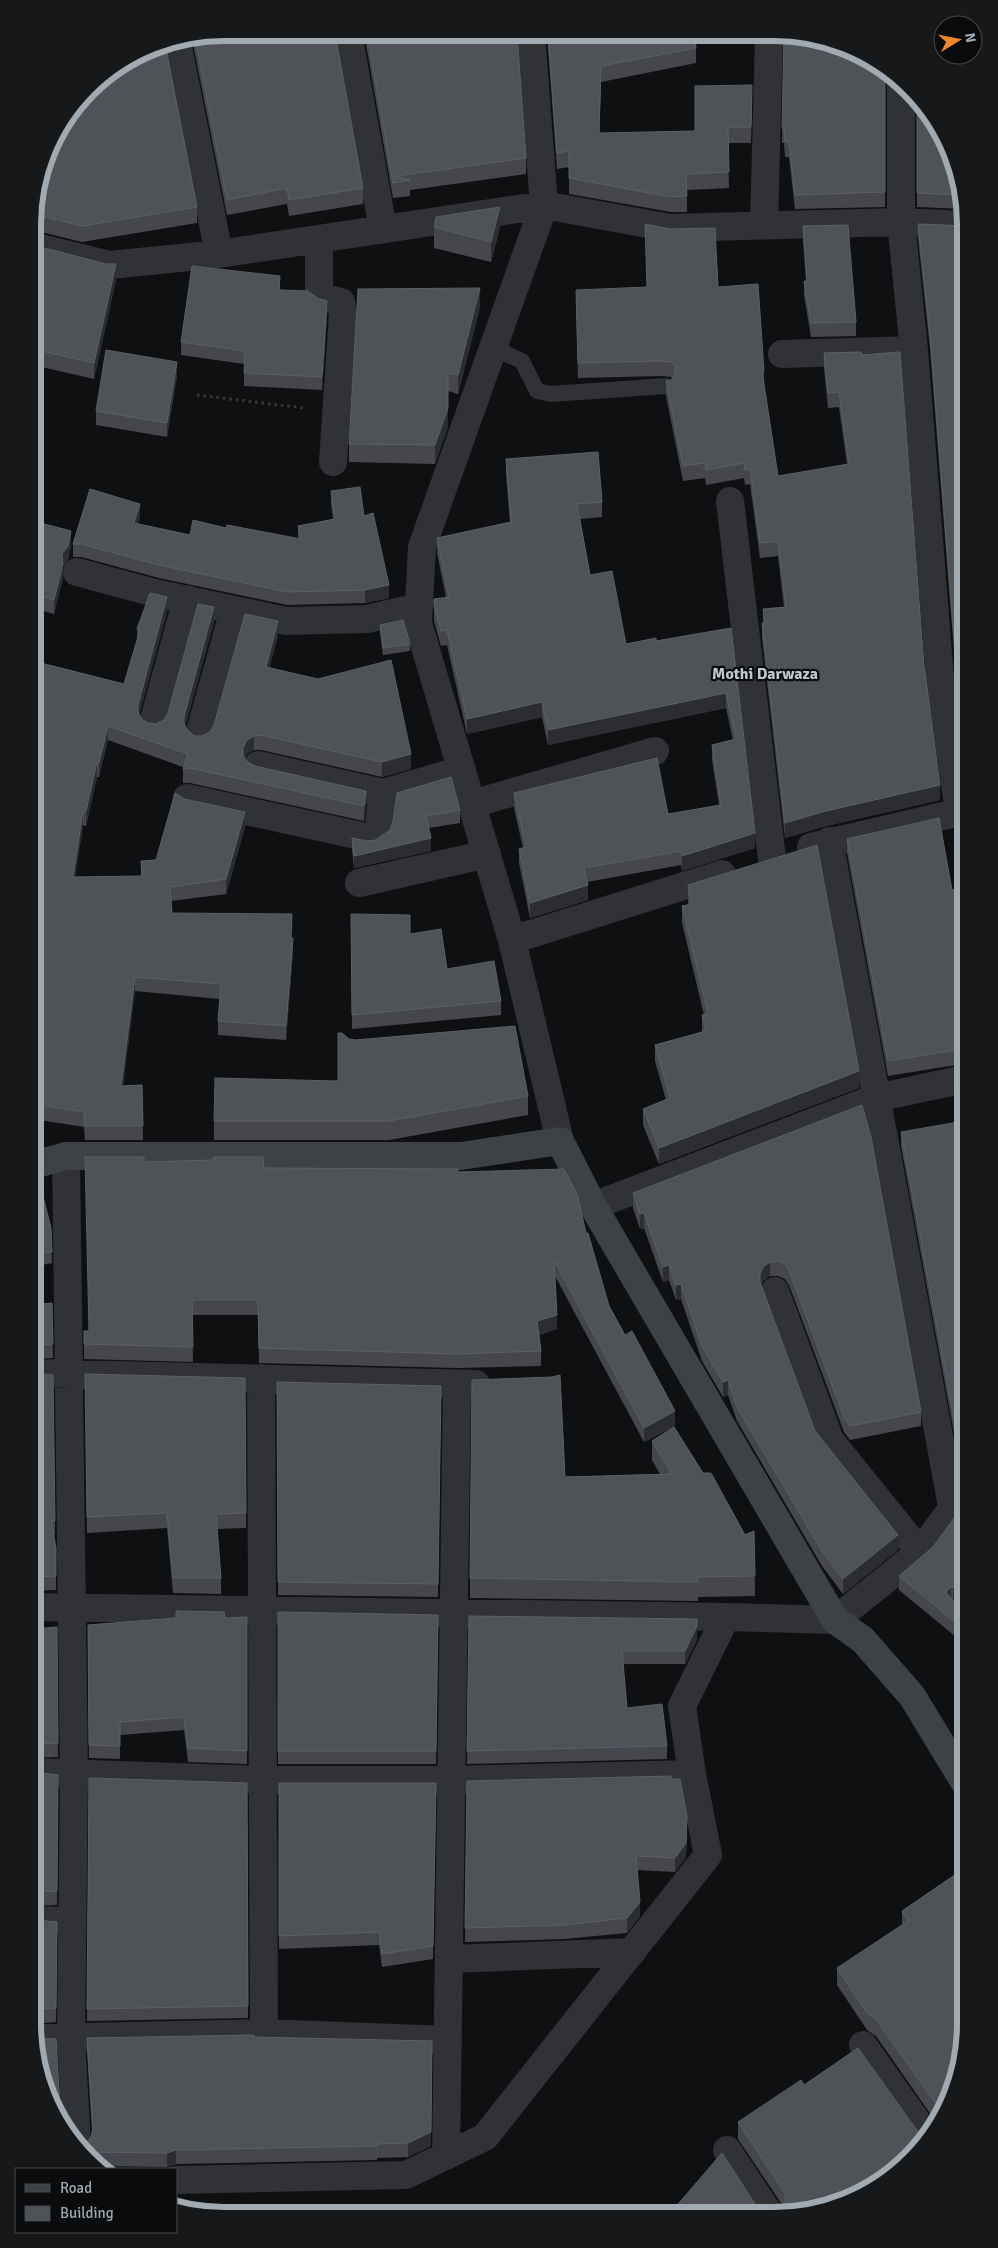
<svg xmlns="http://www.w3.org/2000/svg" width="998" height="2248" viewBox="0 0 998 2248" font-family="Signika,sans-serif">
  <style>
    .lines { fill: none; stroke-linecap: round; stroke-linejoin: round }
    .path { stroke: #36393c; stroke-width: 3; stroke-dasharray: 2.5 4; stroke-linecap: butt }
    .lane { stroke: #303236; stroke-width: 16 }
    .street { stroke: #303236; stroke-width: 28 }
    .secondary { stroke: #3e4145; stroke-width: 28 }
    .wall { fill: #45474c }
    .shaded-wall { fill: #2b2d30 }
    .building { fill: #4f5257; stroke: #5c6065 }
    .labels { text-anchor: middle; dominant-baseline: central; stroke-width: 4.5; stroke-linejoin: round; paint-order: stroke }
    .neighbourhood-label { font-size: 16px; font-weight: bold; fill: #c1c7ce; stroke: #0a0b0c }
    .rim { fill: none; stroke: #a1a9b1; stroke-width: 6 }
  </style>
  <rect width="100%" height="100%" fill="#0f1011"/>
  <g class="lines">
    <!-- path -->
    <path class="path" d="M197 395 304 408"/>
    <!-- lane -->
    <path class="lane" d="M493 348 522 361 537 391 551 394 666 386"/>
    <!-- street -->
    <path class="street" d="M348 33 383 229
      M531 34 544 205 422 547 418 623 512 940 560 1141
      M177 42 219 254
      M901 81V222L914 350 940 679 959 812
      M764 225 769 36
      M319 239V293L322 297 341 302 343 313 333 462
      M33 246 110 265 219 254 544 205 670 228 901 222 965 225
      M782 354 914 350
      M730 501 772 859
      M77 572 155 593 286 621 367 619 419 607
      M153 723 187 599
      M199 735 234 610
      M258 765 383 793 462 770
      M187 798 370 838 376 835 378 831 383 793
      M472 804 655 751
      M829 841 952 1506
      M811 847 965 811
      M359 883 487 854
      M512 940 722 874
      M66 1156 74 1773 71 2038 77 2144
      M593 1206 876 1098 965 1079
      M775 1291 830 1440 920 1552
      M33 1373 476 1384
      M261 1378 264 2033
      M33 1607 726 1617
      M33 1772 262 1780H452L692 1774
      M33 1920 72 1921
      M449 1959 632 1952
      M34 2038 264 2033 448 2040
      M863 2045 928 2137
      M727 2150 770 2215
      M446 2156 457 1384
      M176 2180 406 2175 485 2137 708 1855 692 1774 682 1706 726 1617 835 1620 920 1552 965 1491"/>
    <!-- secondary -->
    <path class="secondary" d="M33 1165 66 1156H461L560 1141 593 1206 835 1620 863 1640 912 1696 965 1783"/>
  </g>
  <!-- wall -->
  <path class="wall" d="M224 32 363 188V204L289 216 287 204 227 215 192 39Z
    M364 33 517 34 526 158V174L410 190V196L393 198Z
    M547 34 694 35 696 48V63L601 82 599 133 695 131 752 101 751 143H728L729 188 687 190V212H671L569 194V167L557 169Z
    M859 52 888 72 887 74 885 81V207L795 209 789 157H785L784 143H782V128Z
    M917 99 959 174 964 209 917 207Z
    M197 207V223L82 242 37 231H33V212Z
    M645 224 718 287 764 371V386L778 476 847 464 839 407 828 408 824 368V353L861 352 924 665 940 800 826 826 785 838 762 638V623H763V609L784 607 778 556 760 558 750 484 745 485 744 478 706 485 705 478 683 481 666 396V381L671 380 672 378 671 377 662 376 578 378 576 305 647 287Z
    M918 224 966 226 965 746 956 677 930 348 918 238Z
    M803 226 856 322V336L811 337 804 295V281H806L803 240Z
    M434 227H500L491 262 434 248Z
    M33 245 116 280 94 379 33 365Z
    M280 289 327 315 322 390 244 386V364L181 355V342Z
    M480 307 458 394 448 391V427L435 464 349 462V444Z
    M177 376 167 437 96 425V411Z
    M506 459 602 502V517L580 519 590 575 626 644 656 641 731 628 755 848 682 871 681 865 587 882 588 900 530 918 519 863V849L523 848 514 808V793L668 814 719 805 712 760V745L733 740 726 708 548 745 542 717 467 734 447 645 441 646 434 621V606L446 597 437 553V538L510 522 506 474Z
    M331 491 364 516 389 598 365 603 287 605 159 578 81 557H73V544L140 517 138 524 190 535 226 528 298 539V526L333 519 331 504Z
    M33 521 71 545 68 560 63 567V578L54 614 33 608Z
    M167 612 139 715 142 719 148 723 156 724 164 720 168 713 214 622 185 727 188 731 195 736H202L210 732 278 635 269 668 411 769 382 777 261 750H254L247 754 245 758 247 762 255 766 366 805 364 821 190 783H183V767L108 740 99 777H97L86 826 83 825 75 877 141 876V861L156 860 184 799 245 827 226 894 171 901 172 913 291 938 293 952 286 1040 218 1035V1021L220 999 135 991 123 1086 142 1085 143 1140H85L84 1127 33 1119V661L124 684 137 641V629Z
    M380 625 410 644V651L383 655 380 632Z
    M460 810V823L429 828 431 851 354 868 352 850V838L367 841 376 840 390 830 393 821Z
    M847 839 952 890 965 887V1064H962L888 1076 847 853Z
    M688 885 859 1088 659 1164 643 1125V1109L666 1100 655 1061V1045L702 1032V1015H704L682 923V906L688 905Z
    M351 914 410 934 447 969 501 1001V1015L352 1029Z
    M349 1039 528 1096V1115L389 1140H214V1121L338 1081Z
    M965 1080V1477L962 1476 901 1146V1132L961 1122 957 1097V1082Z
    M862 1105 921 1412V1426L850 1440 844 1432 789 1285 785 1279 778 1276H770L763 1281 761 1285 815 1431 898 1550 843 1594 822 1566 737 1421 728 1395 723 1397 702 1361 681 1299 676 1300 669 1280 663 1282 644 1228 640 1229 633 1208V1193Z
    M144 1162 264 1168 458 1172 586 1233 609 1306 625 1335 675 1426 644 1442 555 1276 557 1329 539 1335 541 1351V1366L457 1368 259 1363 258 1315H192L193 1362 84 1359V1331H89Z
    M33 1178 51 1228 52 1263 33 1267Z
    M52 1303 53 1358 33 1359V1305Z
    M33 1373 55 1521V1535H54L56 1576V1590L33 1591Z
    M85 1374 245 1378 246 1528 217 1529 221 1578V1594L173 1593 167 1528 87 1533Z
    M277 1382 441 1386 438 1597 278 1595Z
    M652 1441 703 1473 745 1535 754 1531 755 1596 698 1597V1601L470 1598V1578L565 1477 660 1474 652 1460Z
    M965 1503V1588L953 1601 964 1630 956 1637 899 1590V1576L933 1547Z
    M176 1611 225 1618 247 1617V1764L188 1762 184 1730 120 1735V1759L89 1758 88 1625 176 1618Z
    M278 1612 438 1615 436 1764H278Z
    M469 1616 697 1619V1640L685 1664H623L627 1708 667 1746V1759L467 1764Z
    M57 1627 58 1757 33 1758V1629Z
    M33 1772 58 1775 57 1905 33 1906Z
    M89 1778 247 1783 248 2018 87 2021Z
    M671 1779 687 1831 686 1857 675 1872 637 1870 640 1916 627 1933 564 1939 465 1942 467 1781Z
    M279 1783H436L433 1959 382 1967 379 1945 279 1949Z
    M965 1876 951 2097 936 2122 876 2036 867 2030 837 1985V1968L902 1925V1911Z
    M33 1920 57 1922 56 2022 33 2024Z
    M254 2037 431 2146 408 2157 377 2158V2160L176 2164 167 2167 97 2166 78 2146 86 2143 91 2137 92 2132 87 2052V2038Z
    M804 2085 916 2129 774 2216 673 2215V2210L757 2207 763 2211 770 2213 779 2210 783 2206 738 2139V2122Z"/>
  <!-- shaded-wall -->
  <path class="shaded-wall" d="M601 66V82L599 149V133Z
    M885 70 888 72 887 74 885 81Z
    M500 207V227L491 262V242Z
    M116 264V280L94 379V363Z
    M480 288V307L458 394V375Z
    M327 301V315L322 390V377Z
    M177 362V376L167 437V423Z
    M448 408V427L435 464V445Z
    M140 504V517L134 536V523Z
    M71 531V545L68 560 63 567V578L54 614V600L62 554Z
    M389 585V598L365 603V590Z
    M167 597V612L138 719V705Z
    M214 607V622L184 731V716Z
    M278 621V635L266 682V667Z
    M726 693V708L548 745V730Z
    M542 702V717L467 734V719Z
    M108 726V740L99 777V763Z
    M254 736V750L247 754 243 762V748L247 740Z
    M411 754V769L382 777V762Z
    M97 762V777L86 826V811Z
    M940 785V800L826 826 785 838V823L826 811Z
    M366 791V805L364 821V806Z
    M83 811V825L73 892V877Z
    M245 812V827L226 894V879Z
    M755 833V848L682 871V856Z
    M431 838V851L354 868V856Z
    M588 885V900L530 918V903Z
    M293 938V952L286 1040V1026Z
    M135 977V991L121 1100V1086Z
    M859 1071V1088L659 1164V1148Z
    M644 1213V1228L640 1229V1214Z
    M770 1262V1276L763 1281 760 1289V1274L763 1267Z
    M669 1265V1280L663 1282V1267Z
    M681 1284V1299L676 1300V1285Z
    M557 1315V1329L537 1335V1321Z
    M728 1380V1395L723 1397V1382Z
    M675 1411V1426L644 1442V1428Z
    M898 1535V1550L843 1594V1579Z
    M965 1574V1588L953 1603V1588Z
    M951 1587V1601L946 1592Z
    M964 1615V1630L956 1637V1623Z
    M697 1626V1640L685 1664V1651Z
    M687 1816 686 1857 675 1872V1858Z
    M640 1902V1916L627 1933V1918Z
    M432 2041 431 2146 408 2157V2143Z
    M176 2150V2164L167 2167V2153Z"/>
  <!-- building -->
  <path class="building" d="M224 32 335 33 363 188 289 200 287 188 227 200 195 38Z
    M367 33 517 34 526 158 396 176 410 180 393 183Z
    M548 34 694 35 696 48 601 66 599 133 695 131V86L752 85 751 127H728L729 172 686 174 687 196 671 197 569 178V151L557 153Z
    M784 36H811L859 52 885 70V192L795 195 789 142H785L784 128H782Z
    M165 44 197 207 82 226 37 215H33V212L52 139 98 80 151 47Z
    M917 99 933 118 959 174 962 195 917 193Z
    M500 207 491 242 434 227 436 217Z
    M645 224 670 229 715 228 718 287 758 284 764 371H762L778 476 849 464 839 392 828 393 824 353 861 352 862 355 900 352 924 665 940 785 826 811 785 823 762 623H765L763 609 786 607 778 541 760 543 750 469 745 470 744 463 706 470 705 463 683 466 666 381 671 380 675 375V366L671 362 662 361 578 363 576 290 647 287Z
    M918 224 966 226 965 732 956 663 930 334Z
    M848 225 856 322 811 323 804 281H807L803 226Z
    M33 245 106 264H116L94 363 33 349Z
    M192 266 280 276 279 290 308 291 317 298 327 301 322 377 244 373 245 351 181 342Z
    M480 288 458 375 448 373V408L435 445 349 444 358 289Z
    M106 350 177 362 167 423 96 411Z
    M598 452 602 502 577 504 590 575 612 571 626 644 656 638V641L731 628 755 833 682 856 681 851 584 868 588 885 530 903 519 849 526 847 514 793 657 758 668 814 721 805 712 745 736 739 726 693 548 730 542 702 467 719 447 630 441 631 434 606V599L449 597 437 538 511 522 506 459Z
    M360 487 364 516 373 513 389 585 365 590 287 592 159 565 81 544H73L90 489 140 504 134 523 190 535 193 520 226 528 227 525 301 539 298 526 335 519 331 491Z
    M33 521 71 531 68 546 62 554 63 564 54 600 33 594Z
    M150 593 167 597 138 705V712L142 719 148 723 156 724 164 720 168 713 198 604 214 607 184 716V724L188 731 195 736H202L210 732 214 725 245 614 278 621 266 667 318 679 391 660 411 754 382 762 261 735 254 736 247 740 243 748V755L247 762 255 766 366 791 364 806 190 768 183 769 188 754 108 726 99 763 97 762 86 811H83L73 877 142 876 141 861 156 860 175 793 184 799 245 812 226 879 170 887 172 913 292 914 291 938H293L286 1026 218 1021 221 984 135 977 121 1086 142 1085 143 1126H85L84 1112 33 1104V661L124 684 140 630 137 629Z
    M403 620 410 644 383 648 380 625Z
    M451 777 460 810 426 816 431 838 354 856 352 838 367 841 376 840 390 830 393 821 397 793Z
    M939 818 952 890 965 887V1049H962L888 1061 847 839Z
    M817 845 859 1071 659 1148 643 1109 670 1098 655 1045 706 1031 702 1015 708 1014 682 906 691 904 688 885Z
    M351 914 410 915V934L441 929 447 969 494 961 501 1001 352 1015Z
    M515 1026 528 1096 389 1121H214L215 1078 338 1081V1033H342L349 1039 356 1040Z
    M965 1080V1462H962L901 1132 964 1121 957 1082Z
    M862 1105 871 1137 921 1412 850 1426 844 1417 789 1270 785 1264 778 1261 770 1262 763 1267 760 1274V1282L815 1431 898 1535 843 1579 822 1551 737 1407 728 1380 723 1382 702 1346 681 1284 676 1285 669 1265 663 1267 644 1213 640 1214 633 1193Z
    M85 1157H144V1162L213 1160 214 1157H263L264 1168 458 1169V1172L564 1169 577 1194 586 1233H588L609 1306 625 1335 632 1331 675 1411 644 1428 554 1260 557 1315 537 1321 541 1351 457 1354 259 1348 258 1300H192L193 1347 84 1344V1331H89Z
    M38 1176 51 1228 52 1252 33 1255V1178Z
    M52 1303 53 1344 33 1345V1305Z
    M33 1373 53 1375 55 1521H51L56 1548V1576L33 1577Z
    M85 1374 245 1378 246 1513 216 1514 221 1578H173L167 1513 87 1517Z
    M560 1375 565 1477 672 1474 652 1441 674 1427 703 1473H711L745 1535 754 1531 755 1576 698 1577V1582L470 1578 472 1380 552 1377Z
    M277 1382 441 1386 438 1584 278 1582Z
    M965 1503V1574L953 1588 951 1587 946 1592 964 1615 956 1623 899 1576 933 1547Z
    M176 1611 224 1612 225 1618 247 1617V1751L188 1748 184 1717 120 1722V1746L89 1745 88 1625 176 1618Z
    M278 1612 438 1615 436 1751H278Z
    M469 1616 697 1619V1626L685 1651H622L627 1708 662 1704 667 1746 467 1751Z
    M57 1627 58 1743 33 1744V1629Z
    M33 1772 58 1775 57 1891 33 1892Z
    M671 1776V1779H680L687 1816 686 1843 675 1858 636 1856 640 1902 627 1918 564 1925 465 1928 467 1781Z
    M89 1778 247 1783 248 2006 87 2009Z
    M279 1783H436L433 1946 382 1954 379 1932 279 1936Z
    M962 1870 965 1876V2036L951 2097 942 2113 941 2111 876 2019 867 2013 837 1968 908 1921 902 1911Z
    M33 1920 57 1922 56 2008 32 2010Z
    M254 2035V2037L432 2041 431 2132 408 2143 377 2144V2146L176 2150 167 2153 90 2152V2147H80L78 2146 86 2143 91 2137 93 2129 87 2038Z
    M34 2038 56 2039 61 2122 39 2074Z
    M858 2048 916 2129 922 2134 929 2135 926 2141 880 2183 824 2209 774 2216 674 2215 673 2210 722 2153 757 2207 763 2211 770 2213 779 2210 784 2205 786 2197 783 2190 738 2122 801 2080 804 2085Z"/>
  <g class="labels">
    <!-- neighbourhood labels -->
    <g class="neighbourhood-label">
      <text x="765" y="674">Mothi Darwaza</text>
    </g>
  </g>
  <!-- crop -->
  <path d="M0 0H998V2248H0ZM224 41H774A183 183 0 0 1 957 224V2024A183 183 0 0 1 774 2207H224A183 183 0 0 1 41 2024V224A183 183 0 0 1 224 41Z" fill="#161819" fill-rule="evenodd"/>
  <path class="rim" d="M224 41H774A183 183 0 0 1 957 224V2024A183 183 0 0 1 774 2207H224A183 183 0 0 1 41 2024V224A183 183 0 0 1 224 41Z"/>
  <!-- legend -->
  <rect x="15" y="2168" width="162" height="65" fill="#0a0b0c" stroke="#464a4e"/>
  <rect x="25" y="2184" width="25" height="8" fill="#3e4145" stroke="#464a4e"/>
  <text x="60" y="2193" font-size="15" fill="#a1a9b1">Road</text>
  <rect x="25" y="2206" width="25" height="15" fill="#4f5257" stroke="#464a4e"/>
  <text x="60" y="2218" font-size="15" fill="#a1a9b1">Building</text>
  <!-- north arrow -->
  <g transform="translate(958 40) rotate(80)"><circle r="24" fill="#0a0b0c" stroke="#464a4e"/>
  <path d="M0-4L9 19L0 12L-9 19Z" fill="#ee872a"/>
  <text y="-8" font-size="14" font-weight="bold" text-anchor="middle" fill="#a1a9b1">N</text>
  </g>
</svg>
